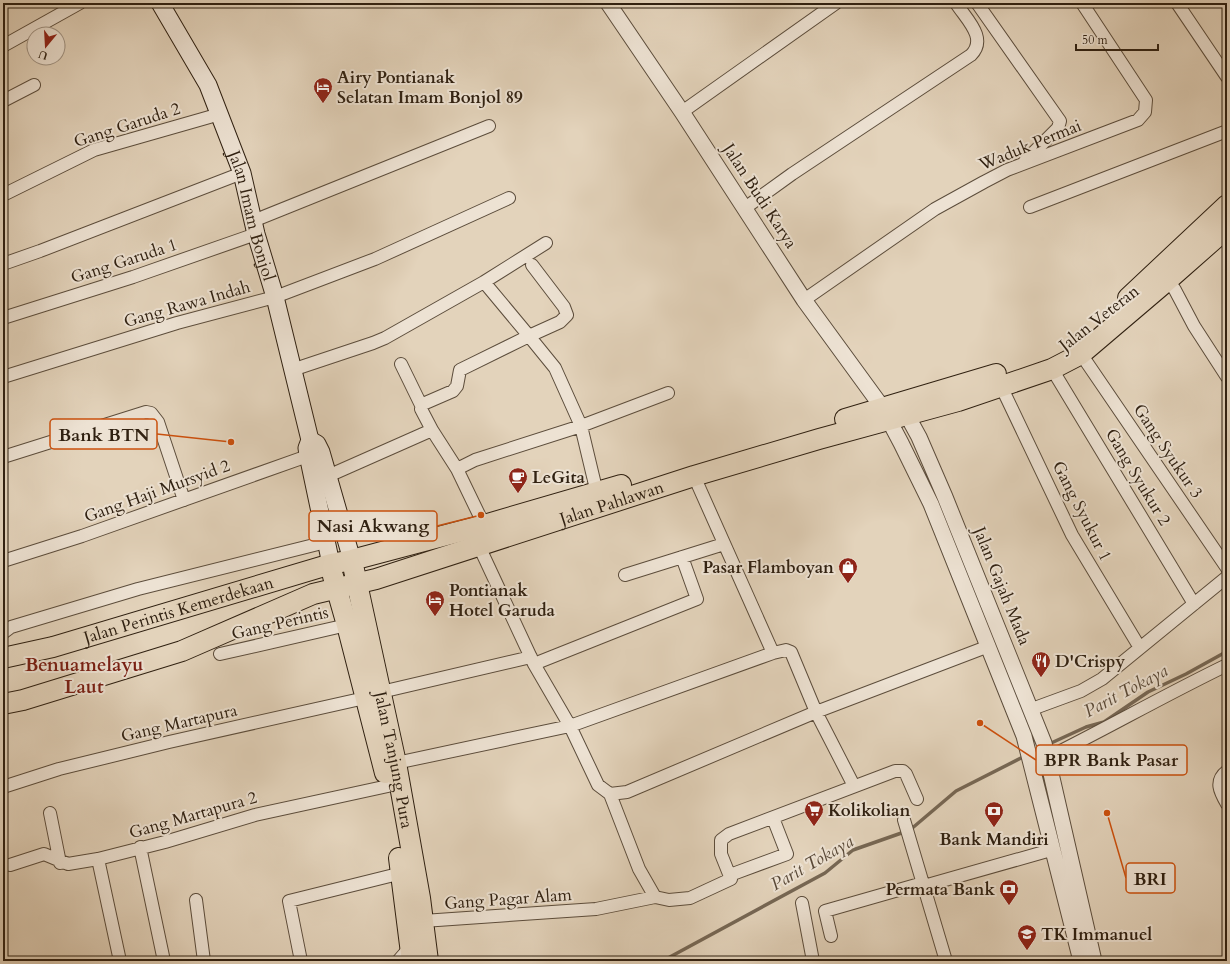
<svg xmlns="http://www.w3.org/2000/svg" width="1230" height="964" viewBox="0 0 1230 964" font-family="Cardo,serif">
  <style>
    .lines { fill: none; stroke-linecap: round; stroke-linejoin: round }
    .stream { stroke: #766754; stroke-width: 3.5 }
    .minor-casing { stroke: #5c4d3c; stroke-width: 14 }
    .tertiary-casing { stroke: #5c4d3c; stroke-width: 17 }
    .secondary-casing { stroke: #2f2011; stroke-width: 19 }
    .trunk-casing { stroke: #2f2011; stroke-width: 22 }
    .minor { stroke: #ede2d3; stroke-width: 12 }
    .tertiary { stroke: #ede2d3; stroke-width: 15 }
    .secondary { stroke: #ede2d3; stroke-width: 17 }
    .trunk { stroke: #e3d3bb; stroke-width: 20 }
    .labels { text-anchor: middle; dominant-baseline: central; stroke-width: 4; stroke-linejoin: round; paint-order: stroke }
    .poi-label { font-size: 17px; font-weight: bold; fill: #2f2011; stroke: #ede2d3; text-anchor: start }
    .street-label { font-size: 17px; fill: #2f2011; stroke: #ede2d3 }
    .water-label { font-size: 18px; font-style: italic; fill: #594938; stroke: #ede2d3 }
    .quarter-label { font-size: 19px; font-weight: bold; fill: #7a1f14; stroke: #ede2d3 }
    .leader { fill: none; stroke: #cc500d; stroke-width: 1.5 }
    .callout-dot { fill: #cc500d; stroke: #ede2d3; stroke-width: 1.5 }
    .callout { fill: #ede2d3; stroke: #cc500d; stroke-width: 1.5 }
    .callout-label { font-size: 18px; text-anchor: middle; font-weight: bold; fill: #2f2011 }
  </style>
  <rect width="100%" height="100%" fill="#e3d3bb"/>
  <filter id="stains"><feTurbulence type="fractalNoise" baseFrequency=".005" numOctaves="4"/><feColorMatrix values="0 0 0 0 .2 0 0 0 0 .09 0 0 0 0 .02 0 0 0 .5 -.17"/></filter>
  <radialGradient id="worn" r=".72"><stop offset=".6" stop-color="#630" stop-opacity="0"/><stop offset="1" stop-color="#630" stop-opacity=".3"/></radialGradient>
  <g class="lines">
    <!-- stream -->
    <path class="stream" d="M1049 744 1086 727 1104 722 1148 692 1186 674 1224 653 1227 649
      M660 961 668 958 825 873 853 850 910 830 956 791 1025 756"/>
    <!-- minor casing -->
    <g class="minor-casing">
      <path id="minor" d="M977 3 1060 121 1058 128 1025 161
        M1177 3 1227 77
        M3 46 80 3
        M3 101 34 85
        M682 112 836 3
        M3 195 94 150 220 114
        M1030 207 1227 131
        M745 208 792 174 971 55C988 38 966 19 956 3
        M253 221 489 126
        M3 264 40 251 242 173
        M532 265 564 307 567 315 560 322 529 336 555 368 581 426 597 493
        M1168 280 1175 290 1194 326 1227 377
        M804 300 935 209 984 182 1007 170 1138 120 1145 112 1146 100 1082 3
        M3 318 133 277 256 234
        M1081 354 1227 568
        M401 364 422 407
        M1052 369 1194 604
        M292 370 373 343 385 338 484 282 546 243
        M3 377 177 323 275 297 375 259 509 198
        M1001 386 1072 535 1140 648
        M432 430 457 469
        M3 457 146 412 151 413 158 422 184 500
        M328 476 432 430 421 409 423 404 453 391 457 386 460 370 529 336 484 282
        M694 476 773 653 786 650 791 652 816 712 854 786
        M484 525 457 469 475 460 581 426 668 393
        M478 544 534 664 570 726 598 785 610 794 627 792 816 712 989 646
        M3 561 82 536 316 453
        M625 575 724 544
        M3 633 11 627 138 589 326 542
        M220 654 347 625
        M534 664 697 599 682 557
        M381 692 531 657
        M1032 709 1081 691 1102 679 1227 577
        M1049 757C1109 727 1167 694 1227 665
        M396 763 570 726 773 653
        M1227 771C1214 781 1220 792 1227 804
        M3 787 59 769 169 742 365 698
        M610 794 639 869 655 897
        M50 813 60 863
        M904 820 946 961
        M140 847 164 961
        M98 859 120 961
        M10 865 44 854 68 864 98 859 165 842 255 815 388 786
        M730 875 787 854 773 818
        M924 886 1051 850
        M196 900 204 961
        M802 903 813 961
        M423 921 596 909 655 897 669 900 690 898 731 879 721 854V840L729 834 895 771H903L906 774 917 799
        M831 936 825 911 923 883
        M301 961 289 901 402 873
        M398 961 411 946"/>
    </g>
    <!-- tertiary casing -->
    <g class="tertiary-casing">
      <path id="tertiary" d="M608 3 682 112 804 300 882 407 901 443 931 504 1024 736 1081 961
        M902 406 919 437 945 497 1044 743 1094 961"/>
    </g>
    <!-- secondary casing -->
    <g class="secondary-casing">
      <g id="secondary">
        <path id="s1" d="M160 3 208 85 242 173 256 234 275 297 310 440 307 448 308 455 331 564"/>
        <path d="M310 440 317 444 321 452 352 560"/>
      </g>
    </g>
    <!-- trunk casing -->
    <g class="trunk-casing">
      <g id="trunk">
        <path d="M1128 298 1227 205"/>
        <path d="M845 419 996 374"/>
        <path id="s2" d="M354 570 396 763 420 898 428 961"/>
        <path d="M333 576 347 625 385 773"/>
        <path id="s3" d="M3 658 53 647 331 564 352 560 484 525 621 485"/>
        <path id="s4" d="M3 704 23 700 182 651 313 594 376 579 694 476 819 439 958 401 1052 369 1081 354 1168 280 1227 228"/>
        <path d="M399 858 412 961"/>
      </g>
    </g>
    <!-- minor -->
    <use href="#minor" class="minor"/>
    <!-- tertiary -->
    <use href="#tertiary" class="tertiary"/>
    <!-- secondary -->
    <use href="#secondary" class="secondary"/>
    <!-- trunk -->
    <use href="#trunk" class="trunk"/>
  </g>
  <!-- icons -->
  <defs>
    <g id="hotel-pin" transform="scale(1)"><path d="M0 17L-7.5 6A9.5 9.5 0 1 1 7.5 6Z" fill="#8f2418" stroke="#ede2d3"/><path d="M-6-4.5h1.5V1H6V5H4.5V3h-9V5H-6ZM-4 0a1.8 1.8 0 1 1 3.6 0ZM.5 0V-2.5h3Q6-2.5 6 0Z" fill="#fff"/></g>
    <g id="cafe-pin" transform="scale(1)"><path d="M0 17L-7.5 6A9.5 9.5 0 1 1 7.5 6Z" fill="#8f2418" stroke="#ede2d3"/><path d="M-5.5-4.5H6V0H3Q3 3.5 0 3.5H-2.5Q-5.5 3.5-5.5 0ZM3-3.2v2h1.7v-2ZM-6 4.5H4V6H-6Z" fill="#fff"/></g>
    <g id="shop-pin" transform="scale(1)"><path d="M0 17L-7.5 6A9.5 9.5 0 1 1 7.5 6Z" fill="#8f2418" stroke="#ede2d3"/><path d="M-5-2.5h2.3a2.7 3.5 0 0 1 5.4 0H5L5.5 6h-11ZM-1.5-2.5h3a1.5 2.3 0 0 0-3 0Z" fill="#fff"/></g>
    <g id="restaurant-pin" transform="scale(1)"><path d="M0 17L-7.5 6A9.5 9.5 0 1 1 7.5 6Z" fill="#8f2418" stroke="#ede2d3"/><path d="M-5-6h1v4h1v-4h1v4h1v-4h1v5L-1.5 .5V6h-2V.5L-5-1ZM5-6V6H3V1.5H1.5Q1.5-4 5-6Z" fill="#fff"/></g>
    <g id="supermarket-pin" transform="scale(1)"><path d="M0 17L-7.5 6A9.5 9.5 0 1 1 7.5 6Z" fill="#8f2418" stroke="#ede2d3"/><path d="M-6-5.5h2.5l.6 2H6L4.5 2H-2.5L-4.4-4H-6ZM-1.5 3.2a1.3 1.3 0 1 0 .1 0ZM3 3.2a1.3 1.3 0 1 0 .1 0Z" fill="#fff"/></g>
    <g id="bank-pin" transform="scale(1)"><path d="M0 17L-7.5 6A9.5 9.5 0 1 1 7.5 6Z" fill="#8f2418" stroke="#ede2d3"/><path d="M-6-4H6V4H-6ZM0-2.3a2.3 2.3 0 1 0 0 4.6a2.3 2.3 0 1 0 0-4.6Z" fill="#fff"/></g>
    <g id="school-pin" transform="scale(1)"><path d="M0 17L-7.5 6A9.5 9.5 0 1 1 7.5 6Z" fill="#8f2418" stroke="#ede2d3"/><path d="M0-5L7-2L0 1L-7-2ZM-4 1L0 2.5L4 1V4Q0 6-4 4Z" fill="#fff"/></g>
  </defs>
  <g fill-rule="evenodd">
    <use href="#hotel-pin" x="323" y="87"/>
    <use href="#cafe-pin" x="518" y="477"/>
    <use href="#shop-pin" x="848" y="567"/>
    <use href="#hotel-pin" x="435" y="600"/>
    <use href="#restaurant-pin" x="1041" y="661"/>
    <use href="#supermarket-pin" x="814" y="810"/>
    <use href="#bank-pin" x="994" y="811"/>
    <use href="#bank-pin" x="1009" y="889"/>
    <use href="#school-pin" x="1027" y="934"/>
  </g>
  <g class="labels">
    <!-- poi labels -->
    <g class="poi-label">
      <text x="337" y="77">Airy Pontianak<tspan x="337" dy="20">Selatan Imam Bonjol 89</tspan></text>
      <text x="532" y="477">LeGita</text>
      <text x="834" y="567" text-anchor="end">Pasar Flamboyan</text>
      <text x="449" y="590">Pontianak<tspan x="449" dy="20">Hotel Garuda</tspan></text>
      <text x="1055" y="661">D'Crispy</text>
      <text x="828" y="810">Kolikolian</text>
      <text x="994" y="839" text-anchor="middle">Bank Mandiri</text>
      <text x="995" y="889" text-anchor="end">Permata Bank</text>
      <text x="1041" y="934">TK Immanuel</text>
    </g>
    <!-- street labels -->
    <g class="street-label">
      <text transform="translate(127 125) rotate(-18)">Gang Garuda 2</text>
      <text transform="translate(1030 145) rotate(-22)">Waduk Permai</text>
      <text transform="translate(760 196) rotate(57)">Jalan Budi Karya</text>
      <text stroke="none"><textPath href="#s1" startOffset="233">Jalan Imam Bonjol</textPath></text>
      <text transform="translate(124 261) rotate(-18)">Gang Garuda 1</text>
      <text transform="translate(187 304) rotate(-16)">Gang Rawa Indah</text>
      <text transform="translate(1099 318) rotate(-38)">Jalan Veteran</text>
      <text transform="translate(1168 451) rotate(56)">Gang Syukur 3</text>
      <text transform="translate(1138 477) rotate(59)">Gang Syukur 2</text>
      <text transform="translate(157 491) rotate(-20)">Gang Haji Mursyid 2</text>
      <text stroke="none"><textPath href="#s4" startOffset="642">Jalan Pahlawan</textPath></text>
      <text transform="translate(1082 511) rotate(63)">Gang Syukur 1</text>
      <text transform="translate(1002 586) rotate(68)">Jalan Gajah Mada</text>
      <text stroke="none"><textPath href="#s3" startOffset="182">Jalan Perintis Kemerdekaan</textPath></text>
      <text transform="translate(280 623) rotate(-13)">Gang Perintis</text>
      <text transform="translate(179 723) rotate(-13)">Gang Martapura</text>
      <text stroke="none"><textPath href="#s2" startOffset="194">Jalan Tanjung Pura</textPath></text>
      <text transform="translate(193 815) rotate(-16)">Gang Martapura 2</text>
      <text transform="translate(508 899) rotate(-4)">Gang Pagar Alam</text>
    </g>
    <!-- water labels -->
    <g class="water-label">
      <text transform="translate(1126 691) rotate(-28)">Parit Tokaya</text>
      <text transform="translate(812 863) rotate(-30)">Parit Tokaya</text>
    </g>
    <!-- quarter labels -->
    <g class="quarter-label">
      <text x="84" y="665">Benuamelayu<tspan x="84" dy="22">Laut</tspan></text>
    </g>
  </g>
  <!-- callouts -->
  <path class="leader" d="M231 442L157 434M481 515L437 526M980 723L1036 760M1107 813L1126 878"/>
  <g class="callout-dot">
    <circle cx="231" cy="442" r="4"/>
    <circle cx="481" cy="515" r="4"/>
    <circle cx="980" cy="723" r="4"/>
    <circle cx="1107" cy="813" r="4"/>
  </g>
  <g class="callout">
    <rect x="50" y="419" width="107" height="30" rx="4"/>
    <rect x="309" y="511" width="128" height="30" rx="4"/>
    <rect x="1036" y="745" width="151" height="30" rx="4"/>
    <rect x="1126" y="863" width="49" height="30" rx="4"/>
  </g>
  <g class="callout-label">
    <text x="104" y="441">Bank BTN</text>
    <text x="373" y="532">Nasi Akwang</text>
    <text x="1111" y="766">BPR Bank Pasar</text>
    <text x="1150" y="885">BRI</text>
  </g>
  <!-- margin -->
  <rect width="1230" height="964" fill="none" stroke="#e3d3bb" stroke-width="16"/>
  <rect x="4" y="4" width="1222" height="956" fill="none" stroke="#2f2011" stroke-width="2"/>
  <rect x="8" y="8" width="1214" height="948" fill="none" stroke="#2f2011"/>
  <!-- north arrow -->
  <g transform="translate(46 46) rotate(198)"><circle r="19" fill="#ede2d3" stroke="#a19485"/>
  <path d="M0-3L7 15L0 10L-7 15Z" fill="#8f2418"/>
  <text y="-6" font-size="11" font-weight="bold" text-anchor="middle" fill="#2f2011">U</text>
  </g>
  <!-- scale -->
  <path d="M1076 44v6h82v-6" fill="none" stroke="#2f2011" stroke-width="2"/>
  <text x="1082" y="44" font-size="12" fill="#2f2011" stroke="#ede2d3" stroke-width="3" paint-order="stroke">50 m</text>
  <rect width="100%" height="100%" filter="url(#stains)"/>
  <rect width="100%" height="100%" fill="url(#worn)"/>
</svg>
